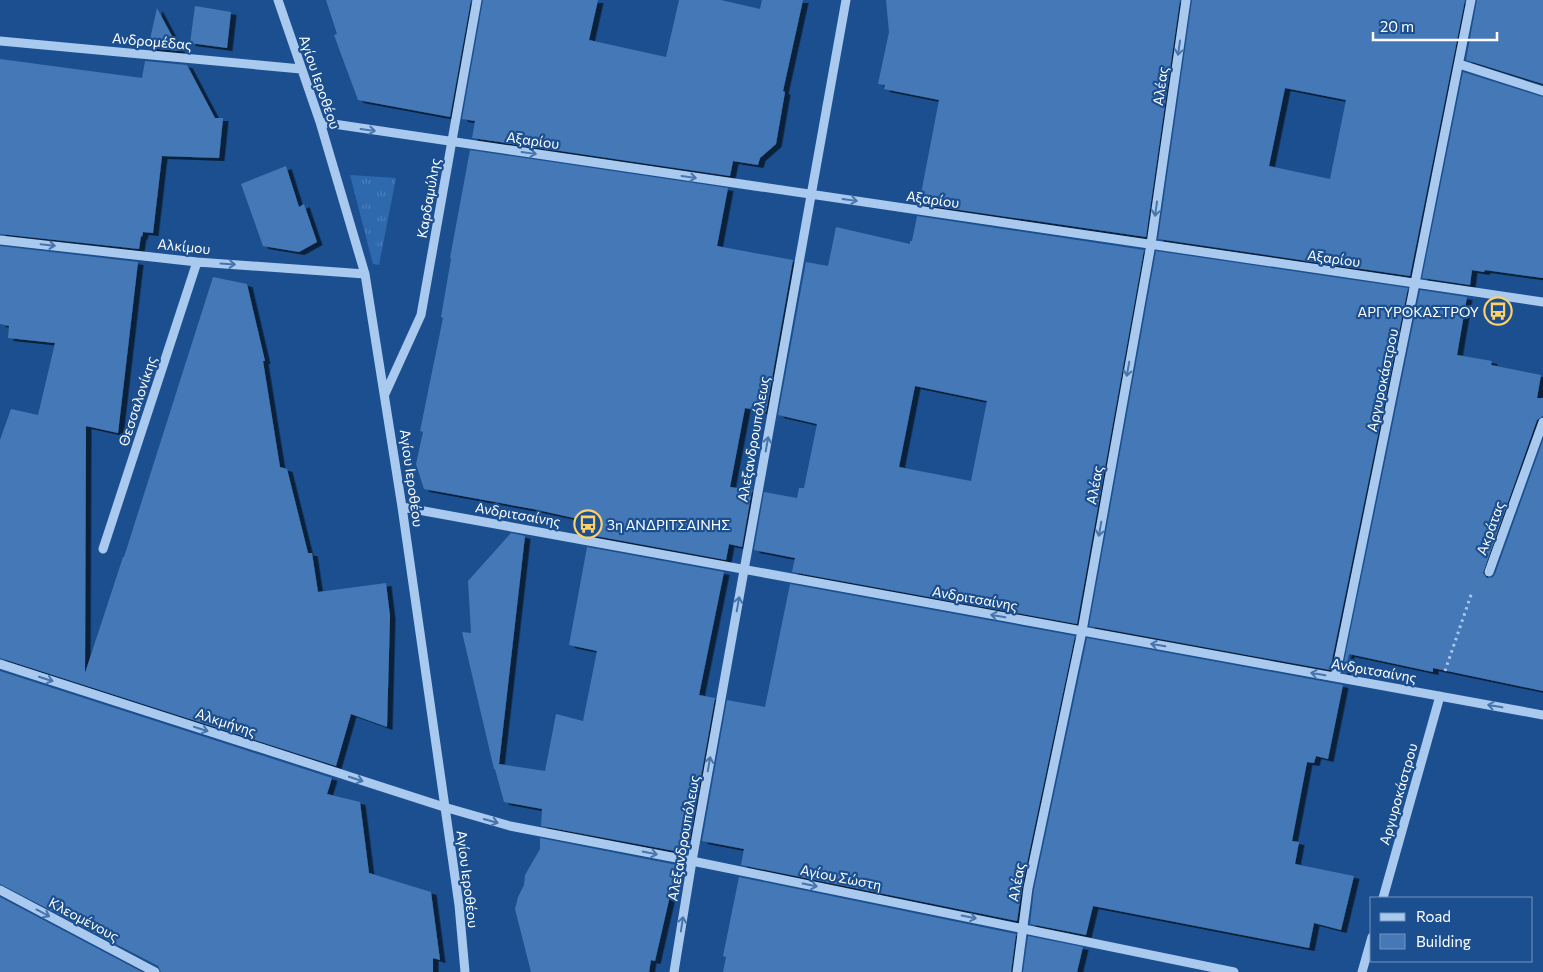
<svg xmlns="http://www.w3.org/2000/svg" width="1543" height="972" viewBox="0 0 1543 972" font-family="Commissioner,sans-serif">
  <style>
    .grass { fill: url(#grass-tufts) }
    .building { fill: #4478b7; fill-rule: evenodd; filter: url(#shadow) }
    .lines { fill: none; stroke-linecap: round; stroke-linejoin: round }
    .path { stroke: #a9c9ee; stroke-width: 3; stroke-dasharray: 2.5 4; stroke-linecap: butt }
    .minor { stroke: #a9c9ee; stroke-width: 9 }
    .oneway { stroke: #4674ac }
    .labels { text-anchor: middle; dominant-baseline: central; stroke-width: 4.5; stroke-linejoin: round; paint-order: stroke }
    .street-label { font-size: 14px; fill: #fff; stroke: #1b4f8f }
    .poi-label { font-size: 14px; fill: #fff; stroke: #1b4f8f; text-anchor: end }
  </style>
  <defs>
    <pattern id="grass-tufts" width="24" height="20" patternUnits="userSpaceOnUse" patternTransform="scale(1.25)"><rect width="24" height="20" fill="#2e69ad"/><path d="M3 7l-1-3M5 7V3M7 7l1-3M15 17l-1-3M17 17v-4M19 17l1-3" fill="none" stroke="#4d80b9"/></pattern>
    <filter id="shadow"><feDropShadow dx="5.5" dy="3" stdDeviation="0" flood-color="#0009"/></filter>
  </defs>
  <rect width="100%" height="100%" fill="#1b4f8f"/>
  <!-- grass -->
  <path class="grass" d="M350 175 396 178 379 265 373 264Z"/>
  <!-- building -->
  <path class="building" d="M326 0H471L450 117 358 100 334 35 337 34Z
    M483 0H598L589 40 666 57 679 0H721L760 9 762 0H803L783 91 785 92 776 144 760 158 758 165 733 161 730 176 472 138 475 121 462 119Z
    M886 0H1180L1146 237 919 204 939 100 884 89 885 85 878 84 889 32Z
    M1192 0H1465L1410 276 1158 239ZM1285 88 1346 100 1330 179 1269 166Z
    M1477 0H1543V84L1466 60Z
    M195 6 231 12 227 48 190 43Z
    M157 8 180 51 148 48Z
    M0 59 142 78 145 61 187 65 215 118H223L219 158 162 156 153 233 143 232 142 237 141 236 139 249 0 234Z
    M1463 72 1543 97V278L1485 270 1484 272 1472 270 1470 285 1422 278Z
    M470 150 728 188 717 246 793 260 766 412 745 408 730 487 752 490 742 547 729 544 726 560 590 535 592 522 533 509 424 489 416 464 423 432 420 431 443 318 441 317 451 259 450 258Z
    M286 166 299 207 304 204 317 242 299 252 263 246 241 184Z
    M917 216 1144 250 1077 624 792 572 795 558 754 550 764 492 797 498 799 488H804L817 424 778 415 806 262 828 266 836 227 910 244V241H912ZM915 386 987 401 971 481 899 467Z
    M0 246 138 262 118 433 86 426 85 673 123 557H124L213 277 247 284 265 361H263L280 467 287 469 308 553H312L318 592 386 583 390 616 387 727 351 714 336 766 0 658V440L11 409 38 415 55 343 8 338 9 326 0 324Z
    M1156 251 1408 288 1330 670 1089 626Z
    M1420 290 1467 297 1457 355 1492 361 1491 365 1541 375 1537 398H1543V416L1537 420 1483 573 1487 578 1493 577 1495 574 1543 440V691L1433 668V672L1349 654 1345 673 1342 672Z
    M511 533 525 536 499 764 545 771 556 714 583 721 597 651 569 645 587 547 724 572 699 695 715 698 690 838 684 837 680 852 541 826 542 809 504 802 495 769H494L462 632 471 633 468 581Z
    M790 584 1075 636 1022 887 1017 921 741 865 744 849 702 841 727 700 765 707Z
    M1087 638 1343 685 1328 759 1316 756 1314 763 1307 762 1292 841 1299 842 1295 864 1354 876 1341 930 1314 923 1309 948 1093 906 1086 935 1030 924 1034 889Z
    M0 671 332 778 327 794 360 802 369 873 431 892 440 960 433 958V972H161L158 966 0 884Z
    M540 838 677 865 655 961 651 960 649 972H531L515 909 518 897 524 885 525 875 540 849Z
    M739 877 1016 934 1011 972H723L726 957 723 956Z
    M0 897 142 972H0Z
    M1028 936 1083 947 1077 972H1023Z"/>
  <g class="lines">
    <!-- path -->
    <path class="path" d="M1445 671 1472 592"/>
    <!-- minor -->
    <path class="minor" d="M278 0 320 122 365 274 402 507 459 905 465 972
      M0 41 301 69
      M1459 64 1543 91
      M320 122 1543 302
      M0 240 197 262 365 274
      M385 394 421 315 477 0
      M402 507 1543 715
      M103 549 197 262
      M1489 572 1543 422
      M0 664 444 807 510 826 692 861 1234 972
      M1335 677 1415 283 1471 0
      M0 890 155 972
      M1383 898 1440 696
      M674 972 692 861 846 0
      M1017 972 1028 888 1082 631 1151 244 1186 0
      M1362 972 1372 937"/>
  </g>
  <!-- one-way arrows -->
  <defs><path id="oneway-shaft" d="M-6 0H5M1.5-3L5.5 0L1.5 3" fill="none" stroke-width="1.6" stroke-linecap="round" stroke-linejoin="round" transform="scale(1.25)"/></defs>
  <g class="oneway">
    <use href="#oneway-shaft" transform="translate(1179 48) rotate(98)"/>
    <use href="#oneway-shaft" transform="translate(368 130) rotate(8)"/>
    <use href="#oneway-shaft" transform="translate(529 153) rotate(8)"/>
    <use href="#oneway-shaft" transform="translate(689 177) rotate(8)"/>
    <use href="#oneway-shaft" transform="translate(850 200) rotate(8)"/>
    <use href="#oneway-shaft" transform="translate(1156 209) rotate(98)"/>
    <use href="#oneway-shaft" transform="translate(48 245) rotate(6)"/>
    <use href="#oneway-shaft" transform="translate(228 264) rotate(4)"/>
    <use href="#oneway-shaft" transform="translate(1128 369) rotate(100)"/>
    <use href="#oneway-shaft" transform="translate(767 444) rotate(-80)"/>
    <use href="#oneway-shaft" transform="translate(1100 529) rotate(100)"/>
    <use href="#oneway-shaft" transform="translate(738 604) rotate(-80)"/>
    <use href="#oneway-shaft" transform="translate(998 616) rotate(-170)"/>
    <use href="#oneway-shaft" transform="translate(1158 645) rotate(-170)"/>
    <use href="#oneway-shaft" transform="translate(1318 674) rotate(-170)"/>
    <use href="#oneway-shaft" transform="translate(46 679) rotate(18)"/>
    <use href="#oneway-shaft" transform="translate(1495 706) rotate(-170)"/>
    <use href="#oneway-shaft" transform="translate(201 729) rotate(18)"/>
    <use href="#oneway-shaft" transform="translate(709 764) rotate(-80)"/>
    <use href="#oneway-shaft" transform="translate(356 779) rotate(18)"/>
    <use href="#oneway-shaft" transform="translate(491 821) rotate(16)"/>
    <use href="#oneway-shaft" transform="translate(650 853) rotate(11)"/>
    <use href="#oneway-shaft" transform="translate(810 885) rotate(11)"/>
    <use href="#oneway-shaft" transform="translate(43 913) rotate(28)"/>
    <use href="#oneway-shaft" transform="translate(969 917) rotate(11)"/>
    <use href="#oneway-shaft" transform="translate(682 924) rotate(-81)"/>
  </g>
  <!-- icons -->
  <defs>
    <g id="bus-ring" transform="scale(1.4375)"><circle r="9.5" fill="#1b4f8f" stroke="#ffd166" stroke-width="1.5"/><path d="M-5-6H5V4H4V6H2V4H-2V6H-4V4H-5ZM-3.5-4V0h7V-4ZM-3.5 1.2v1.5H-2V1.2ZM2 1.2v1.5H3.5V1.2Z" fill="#ffd166"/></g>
  </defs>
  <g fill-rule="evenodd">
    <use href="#bus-ring" x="1498" y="311"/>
    <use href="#bus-ring" x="588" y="524"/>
  </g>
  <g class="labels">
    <!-- street labels -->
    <g class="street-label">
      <text transform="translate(152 41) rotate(5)">Ανδρομέδας</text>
      <text transform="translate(320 82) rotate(71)">Αγίου Ιεροθέου</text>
      <text transform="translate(1160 86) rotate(-82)">Αλέας</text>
      <text transform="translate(533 140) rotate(8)">Αξαρίου</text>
      <text transform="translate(428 198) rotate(-80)">Καρδαμύλης</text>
      <text transform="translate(933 199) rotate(8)">Αξαρίου</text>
      <text transform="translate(184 246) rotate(6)">Αλκίμου</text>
      <text transform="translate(1334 258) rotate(8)">Αξαρίου</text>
      <text transform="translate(1382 380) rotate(-78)">Αργυροκάστρου</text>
      <text transform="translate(137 401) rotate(-72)">Θεσσαλονίκης</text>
      <text transform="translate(753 439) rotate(-80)">Αλεξανδρουπόλεως</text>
      <text transform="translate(412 478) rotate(82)">Αγίου Ιεροθέου</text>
      <text transform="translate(1094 485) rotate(-80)">Αλέας</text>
      <text transform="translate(518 514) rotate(10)">Ανδριτσαίνης</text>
      <text transform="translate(1490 528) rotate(-70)">Ακράτας</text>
      <text transform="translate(975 598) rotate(10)">Ανδριτσαίνης</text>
      <text transform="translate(1374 670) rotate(10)">Ανδριτσαίνης</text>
      <text transform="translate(226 722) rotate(18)">Αλκμήνης</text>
      <text transform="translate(1398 794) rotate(-74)">Αργυροκάστρου</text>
      <text transform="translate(683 838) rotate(-80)">Αλεξανδρουπόλεως</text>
      <text transform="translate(841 877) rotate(11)">Αγίου Σώστη</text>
      <text transform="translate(468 879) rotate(83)">Αγίου Ιεροθέου</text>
      <text transform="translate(1016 882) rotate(-80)">Αλέας</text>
      <text transform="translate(84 919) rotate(28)">Κλεομένους</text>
    </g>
    <!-- poi labels -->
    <g class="poi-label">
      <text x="1479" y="311">ΑΡΓΥΡΟΚΑΣΤΡΟΥ</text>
      <text x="607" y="524" text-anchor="start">3η ΑΝΔΡΙΤΣΑΙΝΗΣ</text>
    </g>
  </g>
  <!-- legend -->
  <rect x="1370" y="897" width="162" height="65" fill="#1b4f8f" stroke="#7695bc"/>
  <rect x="1380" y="913" width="25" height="8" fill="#a9c9ee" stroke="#7695bc"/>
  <text x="1416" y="922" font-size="15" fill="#ffffff">Road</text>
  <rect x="1380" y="934" width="25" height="15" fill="#4478b7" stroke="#7695bc"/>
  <text x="1416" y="947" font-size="15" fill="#ffffff">Building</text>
  <!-- scale -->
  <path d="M1373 32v8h124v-8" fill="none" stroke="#ffffff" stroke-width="2.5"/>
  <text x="1380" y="32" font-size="15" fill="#ffffff" stroke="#1b4f8f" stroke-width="4" paint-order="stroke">20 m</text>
</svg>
